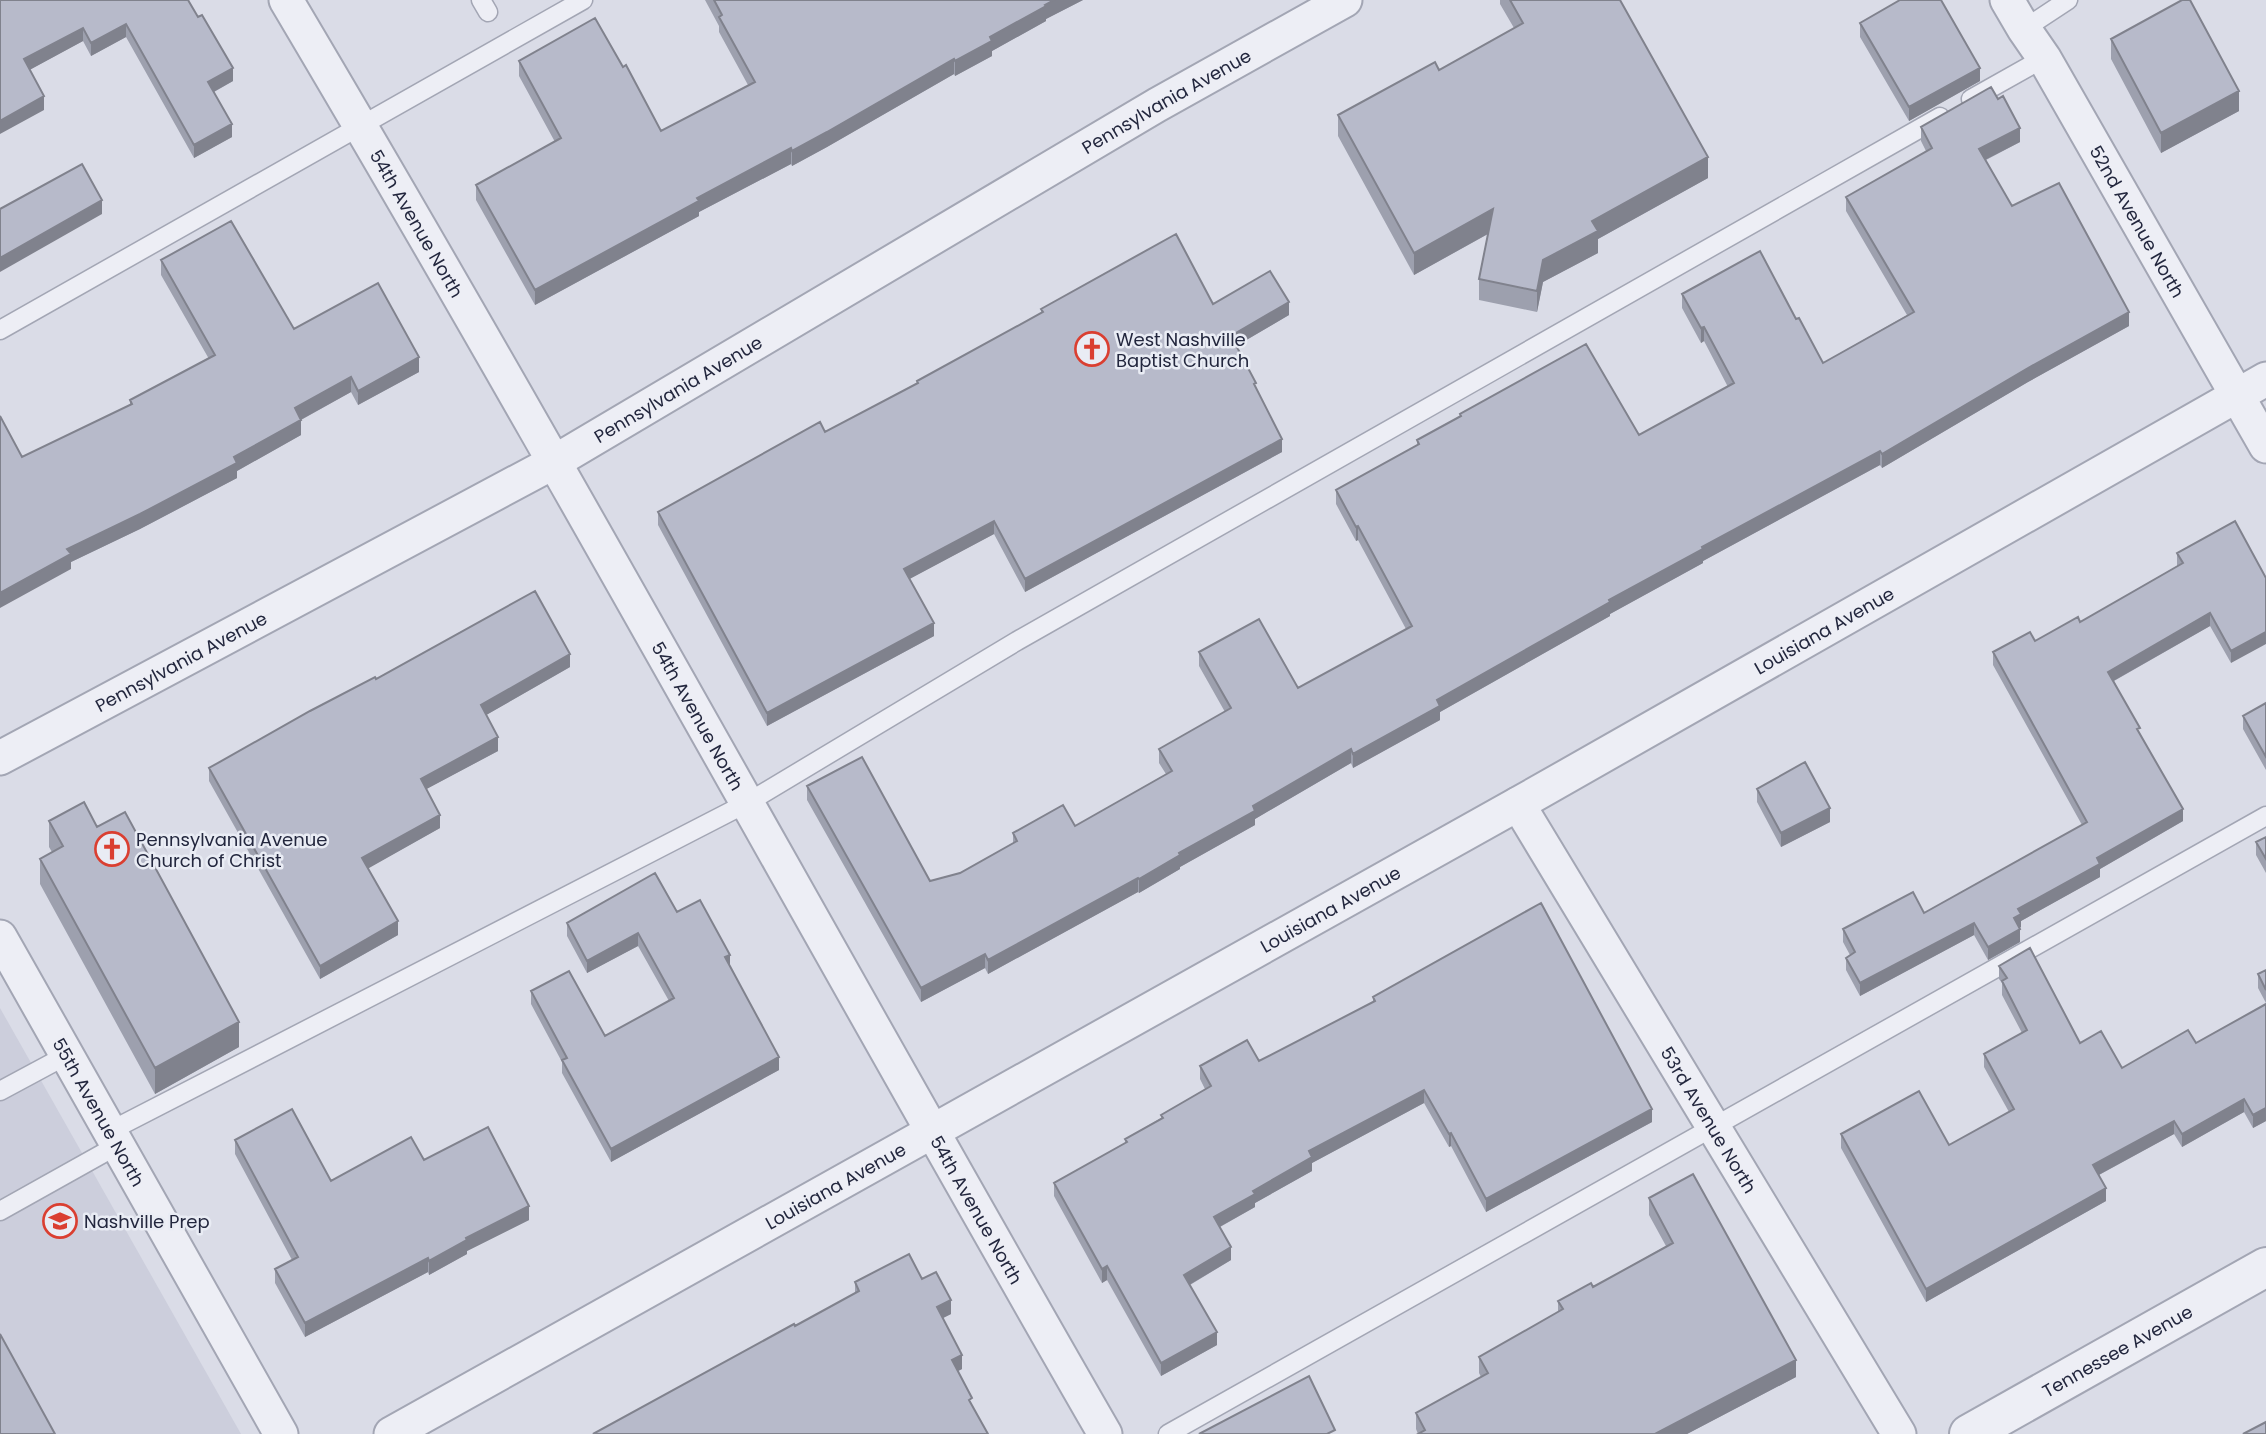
<svg xmlns="http://www.w3.org/2000/svg" width="2266" height="1434" viewBox="0 0 2266 1434" font-family="Poppins,sans-serif">
  <style>
    .built { fill: #cccedc }
    .lines { fill: none; stroke-linecap: round; stroke-linejoin: round }
    .service-casing { stroke: #a3a6b4; stroke-width: 21 }
    .minor-casing { stroke: #a3a6b4; stroke-width: 37 }
    .tertiary-casing { stroke: #a3a6b4; stroke-width: 42 }
    .service { stroke: #edeef5; stroke-width: 18 }
    .minor { stroke: #edeef5; stroke-width: 33 }
    .tertiary { stroke: #edeef5; stroke-width: 38 }
    .wall { fill: #9da0ae }
    .shaded-wall { fill: #80828d }
    .building { fill: #b7baca; stroke: #80828d; stroke-width: 2 }
    .labels { text-anchor: middle; dominant-baseline: central; stroke-width: 5; stroke-linejoin: round; paint-order: stroke }
    .street-label { font-size: 18px; fill: #23273e; stroke: #e9ecf4 }
    .poi-label { font-size: 18px; fill: #23273e; stroke: #e9ecf4; text-anchor: start }
  </style>
  <rect width="100%" height="100%" fill="#dadce7"/>
  <!-- built -->
  <path class="built" d="M0 1008 241 1434H0Z"/>
  <g class="lines">
    <!-- service casing -->
    <g class="service-casing">
      <path id="service" d="M481 0 488 12
        M2024 29 2068 0
        M1971 99 2044 58
        M0 330 583 0
        M0 1091 67 1055
        M110 1131 747 803 1017 641 1940 117
        M0 1211 118 1145
        M1168 1434 2266 816"/>
    </g>
    <!-- minor casing -->
    <g class="minor-casing">
      <g id="minor">
        <path id="s1" d="M286 0C567 473 830 957 1105 1434"/>
        <path id="s2" d="M2007 0 2024 29 2044 58 2266 446"/>
        <path id="s3" d="M0 758 556 461 1157 105 1345 0"/>
        <path id="s4" d="M1518 804 1899 1434"/>
        <path id="s5" d="M0 937 281 1434"/>
        <path id="s6" d="M391 1434 1518 804 2266 379"/>
      </g>
    </g>
    <!-- tertiary casing -->
    <g class="tertiary-casing">
      <g id="tertiary">
        <path id="s7" d="M1969 1434 2266 1267"/>
      </g>
    </g>
    <!-- service -->
    <use href="#service" class="service"/>
    <!-- minor -->
    <use href="#minor" class="minor"/>
    <!-- tertiary -->
    <use href="#tertiary" class="tertiary"/>
  </g>
  <!-- wall -->
  <path class="wall" d="M0 0H188L233 81 214 92 232 137 194 158 126 37 91 56 83 41 29 70 44 110Z
    M705 0H1083L1046 19V21L992 51V56L955 76 954 74 827 147 792 166 791 164 699 212V216L535 305 476 200V185L555 142 519 76V61L623 67 661 131 748 85 719 32V26Z
    M1500 0H1620L1708 178 1598 239V253L1543 282 1537 312 1479 300V279L1488 234 1414 275 1338 136V115L1439 70 1514 28 1500 4Z
    M1860 23 1980 81 1909 121 1860 37Z
    M2111 39 2239 111 2161 153 2111 59Z
    M1921 127 2020 142 1986 160 2012 206 2129 326 2028 382 1882 468 1880 465 1703 561V563L1610 614V616L1440 712V720L1353 768 1351 763 1255 819V825L1180 867V869L1139 893 1138 892 988 974 985 968 921 1002 807 800V786L930 881 960 873 1013 843V833L1075 826 1166 774 1159 763V749L1225 712 1199 666V652L1298 688 1406 629 1358 540 1356 541 1336 504V490L1417 445V440L1460 416V414L1639 435 1728 387 1704 341 1701 343 1682 308V294L1796 319 1823 363 1907 315 1846 211V197L1926 151 1921 141Z
    M161 260 294 329 419 372 358 405 351 392 301 420V435L237 471V478L140 529 71 562V569L22 457 130 405V400L209 359 161 275Z
    M1213 304 1289 315 1236 346 1256 388 1282 452 1025 592 994 534 909 579 934 636 767 726 658 525V512L825 432 917 383V381L1041 313V309Z
    M2235 521 2231 663 2210 626 2114 681 2183 821 2100 869V877L2021 921V927L2019 928 2020 942 1988 960 1974 935 1860 996 1846 970V958L1850 955 1843 942V929L1924 913 2082 825 1993 665V652L2035 641 2080 622 2177 566V553Z
    M570 667 486 715 498 751 426 789 440 828 368 868 398 935 320 979 209 781V768L376 679Z
    M2266 703V770L2243 729V716Z
    M1757 789 1830 822 1781 847 1757 802Z
    M49 821 97 827 239 1047 155 1094 40 884V859L52 852 49 847Z
    M2266 837V873L2256 855V842Z
    M677 912 730 967 779 1070 611 1162 562 1073V1062L531 1004V991L605 1036 669 1001 638 946 587 973 567 936V923Z
    M1999 966 2080 1043 2122 1068 2196 1043 2266 1004V1121L2253 1128 2244 1112 2182 1147 2174 1134 2099 1175 2106 1201 1926 1302 1841 1148V1134L1949 1145 2009 1112 1984 1067V1054L2022 1033 2002 995V983L1999 979Z
    M2266 970V1003L2258 988V974Z
    M1373 997 1652 1122 1486 1212 1451 1146 1449 1147 1424 1103 1312 1163V1171L1255 1203V1207L1220 1227 1231 1260 1190 1285 1217 1345 1161 1376 1107 1280 1102 1283 1054 1196V1183L1125 1143V1139L1161 1118V1115L1205 1089 1200 1079V1066L1259 1061 1373 1002Z
    M235 1140 331 1181 529 1220 467 1251V1254L429 1275 428 1272 305 1337 275 1283V1269L292 1260 235 1154Z
    M1649 1198 1796 1377 1687 1434H1418L1416 1429V1413L1481 1377 1479 1373V1357L1558 1312V1301L1593 1287 1666 1246 1649 1215Z
    M922 1279 951 1314 943 1318 962 1369 958 1371 972 1405 795 1326 855 1294V1282Z"/>
  <!-- shaded-wall -->
  <path class="shaded-wall" d="M1054 0H1083L1046 19V21L992 51V56L955 76V61L990 37Z
    M126 24V37L91 56V43Z
    M83 28V41L24 73V59Z
    M954 59V74L827 147 792 166V151Z
    M233 68V81L208 95V82Z
    M1980 68V81L1909 121V107Z
    M2239 91V111L2161 153V133Z
    M44 96V110L0 134V121Z
    M232 124V137L194 158V145Z
    M2020 128V142L1979 163V149Z
    M791 148V164L699 212V216L535 305V290L697 198Z
    M1708 157V178L1598 239V253L1543 282 1537 312V291L1543 260 1592 221Z
    M102 200V214L0 272V258Z
    M1493 209V231L1414 275V253Z
    M1289 302V315L1231 349V336Z
    M2129 312V326L2028 382 1882 468V454L2028 368Z
    M1704 327V341L1701 343V328Z
    M419 357V372L358 405V391Z
    M351 377V392L295 423V408Z
    M301 420V435L237 471V478L140 529 71 562V569L0 608V593L67 549Z
    M1282 439V452L1025 592V579Z
    M1880 451V465L1703 561V563L1610 614V616L1440 712V720L1353 768V754L1437 700 1702 547Z
    M994 521V534L904 582V569Z
    M1358 526V540L1356 541V527Z
    M2210 613V626L2108 684V672Z
    M934 623V636L767 726V713Z
    M2266 632V644L2231 663V651Z
    M570 654V667L481 718V705Z
    M498 737V751L421 792V779Z
    M1351 749V763L1255 819V825L1180 867V869L1139 893V879L1253 806Z
    M1830 808V822L1781 847V833Z
    M2183 809V821L2100 869V877L2021 921V927L2014 931V918L2018 909 2097 858Z
    M440 815V828L362 872V858Z
    M1138 878V892L988 974V960Z
    M398 921V935L320 979V966Z
    M1974 923V935L1860 996V983Z
    M2020 929V942L1988 960V947Z
    M638 933V946L587 973V961Z
    M985 954V968L921 1002V988Z
    M730 955V967L725 957Z
    M239 1022V1047L155 1094V1068Z
    M779 1057V1070L611 1162V1149Z
    M1424 1090V1103L1312 1163V1171L1255 1203V1207L1214 1230V1217L1309 1151Z
    M2244 1099V1112L2182 1147V1134Z
    M2266 1108V1121L2253 1128V1115Z
    M1652 1109V1122L1486 1212V1199Z
    M2174 1121V1134L2093 1178V1165Z
    M1451 1133V1146L1449 1147V1134Z
    M2106 1188V1201L1926 1302V1289Z
    M529 1206V1220L467 1251V1254L429 1275V1261L466 1238Z
    M1231 1247V1260L1184 1288V1275Z
    M428 1258V1272L305 1337V1323Z
    M1107 1266V1280L1102 1283V1269Z
    M951 1300V1314L937 1321V1307Z
    M1217 1332V1345L1161 1376V1363Z
    M962 1355V1369L952 1374V1360Z
    M1796 1360V1377L1687 1434H1655Z"/>
  <!-- building -->
  <path class="building" d="M0 0H188L198 17 202 15 233 68 208 82 232 124 194 145 126 24 91 43 83 28 24 59 44 96 0 121Z
    M714 0H1054L1045 5 1046 6 990 37 992 41 955 61 954 59 827 132 792 151 791 148 697 198 699 201 535 290 476 185 561 138 519 61 595 18 623 67 626 65 661 131 755 82 719 17 722 15Z
    M1510 0H1620L1708 157 1592 221 1598 231 1543 260 1537 291 1479 279 1493 209 1414 253 1338 115 1435 62 1439 70 1523 23Z
    M1900 0H1941L1980 68 1909 107 1860 23Z
    M2182 0H2190L2239 91 2161 133 2111 39Z
    M1991 87 1998 99 2003 96 2020 128 1979 149 2012 206 2059 183 2129 312 2028 368 1882 454 1880 451 1702 547 1703 549 1609 600 1610 602 1437 700 1440 706 1353 754 1351 749 1253 806 1255 811 1179 853 1180 855 1139 879 1138 878 988 960 985 954 921 988 807 786 862 757 930 881 960 873 1017 841 1013 833 1063 805 1075 826 1172 771 1159 749 1231 708 1199 652 1259 619 1298 688 1412 626 1358 526 1356 527 1336 490 1419 444 1417 440 1461 416 1460 414 1586 344 1639 435 1734 383 1704 327 1701 328 1682 294 1760 251 1796 319 1799 318 1823 363 1914 312 1846 197 1932 148 1921 127Z
    M82 164 102 200 0 258V209Z
    M231 221 294 329 378 283 419 357 358 391 351 377 295 408 301 420 234 457 237 463 140 514 67 549 71 554 0 593V416L22 457 132 404 130 400 215 355 161 260Z
    M1176 234 1213 304 1270 271 1289 302 1231 336 1256 383 1254 384 1282 439 1025 579 994 521 904 569 934 623 767 713 658 512 820 422 825 432 918 383 917 381 1043 312 1041 309Z
    M2235 521 2266 578V632L2231 651 2210 613 2108 672 2140 728 2137 729 2183 809 2097 858 2100 864 2018 909 2021 914 2014 918 2020 929 1988 947 1974 923 1860 983 1846 958 1855 952 1843 929 1913 892 1924 913 2087 822 1993 652 2030 632 2035 641 2078 617 2080 622 2183 563 2177 553Z
    M535 591 570 654 481 705 498 737 421 779 440 815 362 858 398 921 320 966 209 768 310 711 375 677 376 679Z
    M2266 703V757L2243 716Z
    M1805 762 1830 808 1781 833 1757 789Z
    M84 802 97 827 125 812 239 1022 155 1068 40 859 63 846 49 821Z
    M2266 837V859L2256 842Z
    M655 873 677 912 700 900 730 955 725 957 779 1057 611 1149 562 1060 567 1058 531 991 569 971 605 1036 674 998 638 933 587 961 567 923Z
    M1541 903 1652 1109 1486 1199 1451 1133 1449 1134 1424 1090 1309 1151 1312 1157 1253 1191 1255 1194 1214 1217 1231 1247 1184 1275 1217 1332 1161 1363 1107 1266 1102 1269 1054 1183 1127 1142 1125 1139 1163 1118 1161 1115 1211 1086 1200 1066 1247 1040 1259 1061 1375 1001 1373 997Z
    M2030 948 2080 1043 2101 1031 2122 1068 2188 1030 2196 1043 2266 1004V1108L2253 1115 2244 1099 2182 1134 2174 1121 2093 1165 2106 1188 1926 1289 1841 1134 1919 1091 1949 1145 2014 1109 1984 1054 2027 1030 2002 981 2007 978 1999 966Z
    M2266 970V990L2258 974Z
    M292 1109 331 1181 411 1137 424 1160 488 1127 529 1206 466 1238 467 1240 429 1261 428 1258 305 1323 275 1269 298 1257 235 1140Z
    M1693 1174 1796 1360 1655 1434H1418L1425 1430 1416 1413 1488 1373 1479 1357 1563 1309 1558 1301 1591 1283 1593 1287 1673 1243 1649 1198Z
    M909 1254 922 1279 936 1272 951 1300 937 1307 962 1355 952 1360 972 1398 969 1400 988 1434H593L794 1324 795 1326 859 1291 855 1282Z
    M0 1334 55 1434H0Z
    M1309 1376 1335 1430 1327 1434H1199Z
    M2266 1422V1434H2243Z"/>
  <!-- icons -->
  <defs>
    <g id="church-ring" transform="scale(1.75)"><circle r="9.5" fill="#e9ecf4" stroke="#da3f31" stroke-width="1.5"/><path d="M-1.2-6h2.4v3.5h3.3v2.4h-3.3V6h-2.4V-.1h-3.3v-2.4h3.3Z" fill="#da3f31"/></g>
    <g id="school-ring" transform="scale(1.75)"><circle r="9.5" fill="#e9ecf4" stroke="#da3f31" stroke-width="1.5"/><path d="M0-5L7-2L0 1L-7-2ZM-4 1L0 2.5L4 1V4Q0 6-4 4Z" fill="#da3f31"/></g>
  </defs>
  <g fill-rule="evenodd">
    <use href="#church-ring" x="1092" y="349"/>
    <use href="#church-ring" x="112" y="849"/>
    <use href="#school-ring" x="60" y="1221"/>
  </g>
  <g class="labels">
    <!-- street labels -->
    <g class="street-label">
      <text stroke="none"><textPath href="#s3" startOffset="1339">Pennsylvania Avenue</textPath></text>
      <text stroke="none"><textPath href="#s2" startOffset="257">52nd Avenue North</textPath></text>
      <text stroke="none"><textPath href="#s1" startOffset="259">54th Avenue North</textPath></text>
      <text stroke="none"><textPath href="#s3" startOffset="772">Pennsylvania Avenue</textPath></text>
      <text stroke="none"><textPath href="#s6" startOffset="1643">Louisiana Avenue</textPath></text>
      <text stroke="none"><textPath href="#s3" startOffset="205">Pennsylvania Avenue</textPath></text>
      <text stroke="none"><textPath href="#s1" startOffset="826">54th Avenue North</textPath></text>
      <text stroke="none"><textPath href="#s6" startOffset="1076">Louisiana Avenue</textPath></text>
      <text stroke="none"><textPath href="#s5" startOffset="201">55th Avenue North</textPath></text>
      <text stroke="none"><textPath href="#s4" startOffset="369">53rd Avenue North</textPath></text>
      <text stroke="none"><textPath href="#s6" startOffset="509">Louisiana Avenue</textPath></text>
      <text stroke="none"><textPath href="#s1" startOffset="1393">54th Avenue North</textPath></text>
      <text stroke="none"><textPath href="#s7" startOffset="170">Tennessee Avenue</textPath></text>
    </g>
    <!-- poi labels -->
    <g class="poi-label">
      <text x="1116" y="339">West Nashville<tspan x="1116" dy="21">Baptist Church</tspan></text>
      <text x="136" y="839">Pennsylvania Avenue<tspan x="136" dy="21">Church of Christ</tspan></text>
      <text x="84" y="1221">Nashville Prep</text>
    </g>
  </g>
</svg>
